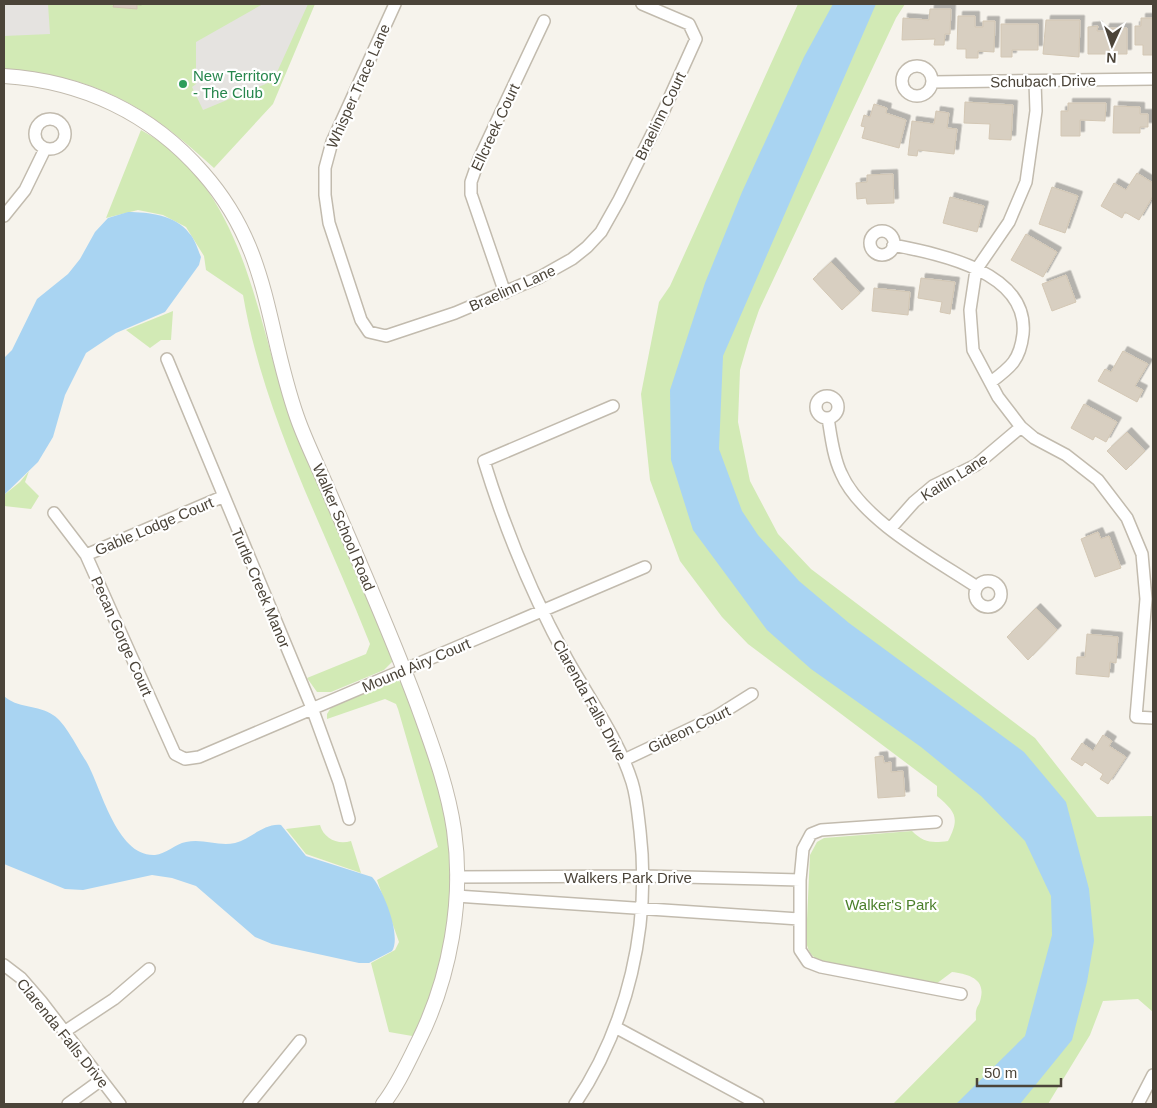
<svg xmlns="http://www.w3.org/2000/svg" width="1157" height="1108" viewBox="0 0 1157 1108" font-family="Helvetica,sans-serif">
  <style>
    .green { fill: #d2eab5 }
    .parking { fill: #e5e3e0 }
    .water { fill: #a9d4f2 }
    .building { fill: #d8cfc1; stroke: #d3c7b4; filter: url(#shadow) }
    .lines { fill: none; stroke-linecap: round; stroke-linejoin: round }
    .minor-casing { stroke: #c2bbae; stroke-width: 14 }
    .tertiary-casing { stroke: #c2bbae; stroke-width: 16 }
    .minor { stroke: #fff; stroke-width: 11 }
    .tertiary { stroke: #fff; stroke-width: 14 }
    .leisure-dot { fill: #2e9e5b; stroke: #fff; stroke-width: 2 }
    .labels { text-anchor: middle; dominant-baseline: central; stroke-width: 4.5; stroke-linejoin: round; paint-order: stroke }
    .leisure-label { font-size: 15px; fill: #27864d; stroke: #fff; text-anchor: start }
    .street-label { font-size: 15px; fill: #4b4439; stroke: #fff }
    .park-label { font-size: 15px; fill: #4a7f2a; stroke: #fff }
  </style>
  <defs>
    <filter id="shadow"><feDropShadow dx="4.5" dy="-4.5" stdDeviation="0" flood-color="#0004"/></filter>
  </defs>
  <rect width="100%" height="100%" fill="#f6f3ec"/>
  <!-- green -->
  <path class="green" d="M4 4H315L273 104 214 168C147 106 97 76 4 69Z
    M798 4H905L896 18 759 310 749 339 740 370 738 422 750 481 778 534 811 569 1035 738 1097 817 1153 816V1012L1138 999 1103 1001 1090 1035 1048 1104H893L976 1020C975 1004 979 1009 981 997 985 978 967 974 952 972L936 984 822 963C812 957 808 952 806 941L810 855 817 842 824 838 912 831C924 843 932 843 948 841 960 818 956 812 937 796V786L748 644 722 617 680 561 650 480 641 394 659 302 670 286Z
    M141 130C244 186 255 314 289 414 296 436 309 457 318 479 343 539 368 598 393 657L392 662 384 670 331 692H317L307 678 366 654 370 644C325 529 264 418 243 295L206 270 204 256 186 227 163 215 138 210 106 218Z
    M173 311 171 340H161L150 348 126 330Z
    M29 471 25 482 39 496 31 509 4 506V495L20 482Z
    M395 680 401 682 434 760 453 843 449 934 418 1037 389 1032 371 963 395 950 399 942 377 880 438 847 398 709 396 704 385 699 327 719V714L332 706Z
    M320 825C324 839 338 845 351 841L361 873 306 854 286 829Z"/>
  <!-- parking -->
  <path class="parking" d="M4 4H48L50 34 4 36Z
    M263 4H308L273 81 203 110 192 87 196 84V42Z"/>
  <!-- water -->
  <path class="water" d="M833 4H876L723 356 719 449 742 511 758 535 799 581 849 623 1024 752 1066 802 1089 889 1094 941 1087 982 1072 1040 1020 1104H956L1025 1036 1052 935 1051 896 1025 841 981 796 921 747 811 669 767 630 693 530 671 460 670 390 705 283 742 192 804 57Z
    M128 212C148 212 176 215 189 233 195 239 198 250 201 257L199 265 165 312 116 333 86 353 65 395 53 437 38 462 4 495V358L12 350 37 299 68 274 80 259 95 232 108 218Z
    M4 696C16 708 39 705 53 715 65 722 78 749 86 761 101 786 116 857 155 855 166 854 175 844 186 842 203 838 219 847 235 843 251 839 264 823 281 825L306 856 372 877C383 889 402 936 392 951L369 963H359L272 944 255 937 196 886 172 878 152 875 83 890 65 889 4 864Z"/>
  <!-- building -->
  <path class="building" d="M114 4H137V9L113 7Z
    M930 9H951L950 34H945L944 45H934L935 39 902 40 903 18 929 20Z
    M958 16H975V27H983V21H995L994 52 978 51V58H966V49H957Z
    M1141 18H1153V55H1143V45H1135V26H1141Z
    M1046 20H1080L1079 57 1043 54Z
    M1001 24H1038V50H1012V57H1001Z
    M1098 26 1097 31H1105V28H1127V54H1088V27Z
    M965 102 1013 105 1011 140 989 139 990 124 964 123Z
    M1068 103H1106L1105 121 1080 120V136H1061V111H1068Z
    M874 104 887 108 886 113 906 120 899 148 862 138 865 127 861 126 864 115 870 117Z
    M1114 106 1140 107V114H1148V127H1140V133H1113Z
    M936 111 949 113 947 128 957 129 954 154 918 150 917 156 908 155 912 121 934 124Z
    M1137 173 1153 183V196L1139 220 1125 212 1122 218 1101 206 1114 183 1126 190Z
    M893 174 894 203 867 204 866 198 857 199 856 183 867 182V175Z
    M1052 187 1078 196 1065 233 1039 224Z
    M950 197 984 206 977 232 943 223Z
    M1026 234 1057 252 1043 277 1011 260Z
    M831 262 860 293 842 310 813 279Z
    M1066 275 1076 302 1052 311 1042 284Z
    M921 278 955 282 950 314 940 312 942 302 918 298Z
    M874 288 910 292 908 315 872 311Z
    M1123 351 1148 364 1135 386 1143 390 1137 402 1098 381 1105 369 1111 372Z
    M1084 404 1117 422 1106 442 1095 436 1093 440 1071 428Z
    M1127 432 1145 451 1126 470 1107 451Z
    M1098 532 1101 539 1109 536 1121 568 1095 577 1081 539Z
    M1036 608 1057 630 1028 660 1007 637Z
    M1087 634 1118 637 1116 663 1110 662 1109 677 1076 674 1077 657H1085Z
    M1103 735 1112 741 1109 746 1126 757 1108 784 1100 779 1103 774 1085 762 1082 766 1071 759 1082 743 1093 751Z
    M883 756 884 763 891 762V772L903 771 905 796 878 798 875 757Z"/>
  <g class="lines">
    <!-- minor casing -->
    <g class="minor-casing">
      <path id="minor" d="M395 4 332 142 325 168V195L329 223 361 320 369 332 386 336 455 313 540 277 572 259 587 247 601 232 619 200 664 110 696 39 689 24 642 4
        M902 81a15 15 0 1 1 30 0a15 15 0 1 1-30 0Z
        M933 82 1153 79
        M1035 82 1036 111 1026 182 1009 222 976 270 970 310 973 350 998 397 1021 427 1034 438 1066 455 1098 480 1127 518 1142 554 1146 599 1136 717 1153 718
        M35 134a15 15 0 1 1 30 0a15 15 0 1 1-30 0Z
        M4 216 25 190 45 149
        M870 243a12 12 0 1 1 24 0a12 12 0 1 1-24 0Z
        M893 245C938 254 1029 271 1023 334 1020 360 1011 367 991 382
        M505 293 471 194V182L479 159 544 21
        M167 359 312 708 339 782 349 819
        M816 407a11 11 0 1 1 22 0a11 11 0 1 1-22 0Z
        M828 418C831 436 833 456 841 473 861 520 935 559 977 587
        M54 513 86 555 175 754 185 759 199 757 645 567
        M890 529 914 502 933 486 976 465 1021 427
        M86 555 222 497
        M975 594a13 13 0 1 1 26 0a13 13 0 1 1-26 0Z
        M624 760 717 716 752 694
        M936 822 821 830 811 834 803 849 800 880V950L808 962 821 967 961 994
        M456 877 643 876 800 880
        M456 896 799 919
        M4 965 21 978 41 1001 120 1104
        M615 1027 758 1104
        M64 1032 114 999 149 969
        M68 1104 101 1080
        M249 1104 300 1041
        M575 1104C628 1025 651 925 640 831 638 815 637 798 632 782 618 738 590 700 567 659 533 597 505 529 484 461L613 406
        M1138 1104 1153 1075"/>
    </g>
    <!-- tertiary casing -->
    <g class="tertiary-casing">
      <path id="tertiary" d="M4 76C82 81 151 113 203 173 271 250 265 326 297 417 305 440 316 462 326 485 358 560 392 635 420 712 434 751 448 789 454 830 464 900 450 977 419 1040 408 1062 398 1085 383 1104"/>
    </g>
    <!-- minor -->
    <use href="#minor" class="minor"/>
    <!-- tertiary -->
    <use href="#tertiary" class="tertiary"/>
  </g>
  <!-- markers -->
  <circle class="leisure-dot" cx="183" cy="84" r="5"/>
  <g class="labels">
    <!-- leisure labels -->
    <g class="leisure-label">
      <text x="193" y="75">New Territory<tspan x="193" dy="17">- The Club</tspan></text>
    </g>
    <!-- street labels -->
    <g class="street-label">
      <text transform="translate(1043 81) rotate(-1)">Schubach Drive</text>
      <text transform="translate(358 86) rotate(-66)">Whisper Trace Lane</text>
      <text transform="translate(660 116) rotate(-64)">Braelinn Court</text>
      <text transform="translate(495 127) rotate(-65)">Ellcreek Court</text>
      <text transform="translate(512 288) rotate(-24)">Braelinn Lane</text>
      <text transform="translate(954 477) rotate(-32)">Kaitln Lane</text>
      <text transform="translate(154 526) rotate(-23)">Gable Lodge Court</text>
      <text transform="translate(344 527) rotate(67)">Walker School Road</text>
      <text transform="translate(261 588) rotate(67)">Turtle Creek Manor</text>
      <text transform="translate(122 636) rotate(66)">Pecan Gorge Court</text>
      <text transform="translate(416 665) rotate(-23)">Mound Airy Court</text>
      <text transform="translate(590 700) rotate(61)">Clarenda Falls Drive</text>
      <text transform="translate(689 729) rotate(-26)">Gideon Court</text>
      <text x="628" y="877">Walkers Park Drive</text>
      <text transform="translate(63 1033) rotate(51)">Clarenda Falls Drive</text>
    </g>
    <!-- park labels -->
    <g class="park-label">
      <text x="891" y="904">Walker's Park</text>
    </g>
  </g>
  <!-- border -->
  <rect width="1157" height="1108" fill="none" stroke="#4b4439" stroke-width="10"/>
  <!-- north arrow -->
  <g transform="translate(1112 45) rotate(183)" stroke="#ffffff" stroke-width="4" paint-order="stroke">
  <path d="M0-4L9 19L0 12L-9 19Z" fill="#4b4439"/>
  <text y="-8" font-size="14" font-weight="bold" text-anchor="middle" fill="#4b4439">N</text>
  </g>
  <!-- scale -->
  <path d="M977 1078v8h84v-8" fill="none" stroke="#4b4439" stroke-width="2.5"/>
  <text x="984" y="1078" font-size="15" fill="#4b4439" stroke="#ffffff" stroke-width="4" paint-order="stroke">50 m</text>
</svg>
